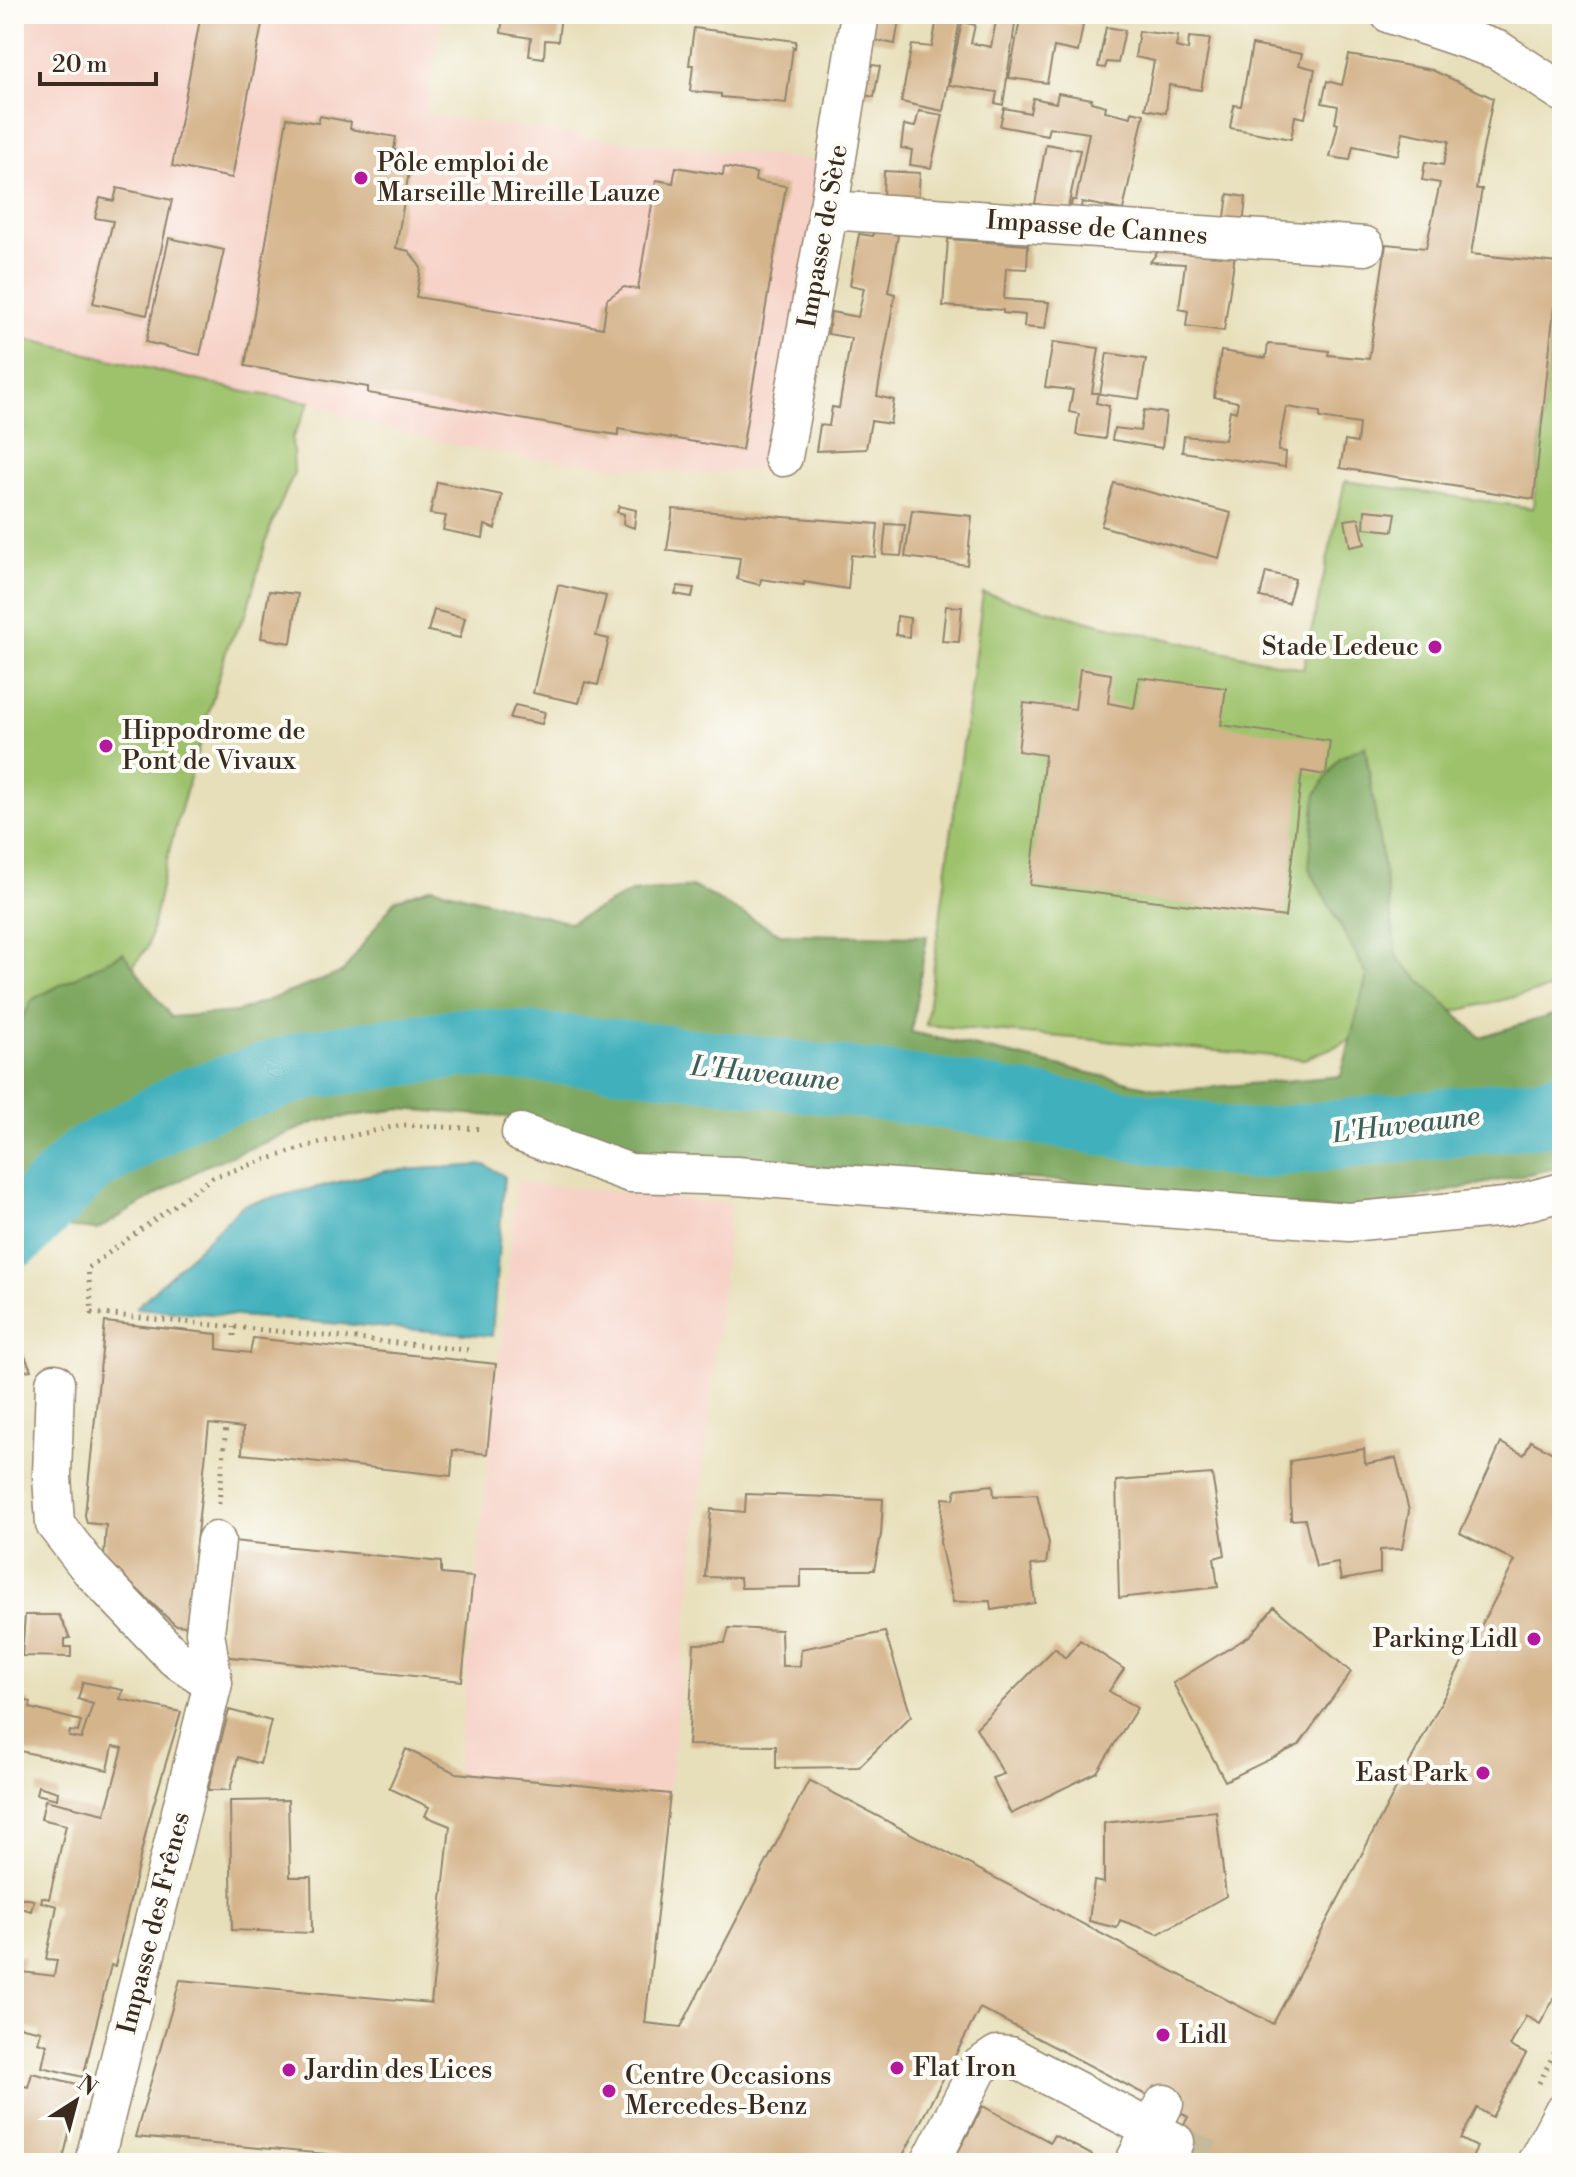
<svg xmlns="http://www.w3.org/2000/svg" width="1576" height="2177" viewBox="0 0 1576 2177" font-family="'Libre Bodoni',serif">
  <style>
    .built { fill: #f6d1c6 }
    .green { fill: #9ec26c; stroke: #6c7645; stroke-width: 2 }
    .forest { fill: #7ea860; stroke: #5c693f; stroke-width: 2 }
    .water { fill: #40b0bc; stroke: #3e6d6d; stroke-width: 2 }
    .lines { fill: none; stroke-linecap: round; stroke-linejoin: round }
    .river { stroke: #40b0bc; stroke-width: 70 }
    .building { fill: #d4b48b }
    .minor-tunnel { stroke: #c5bb9b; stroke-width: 38; stroke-dasharray: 38 19; stroke-linecap: butt }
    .minor-casing { stroke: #91846c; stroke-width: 41 }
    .path { stroke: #91846c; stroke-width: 5; stroke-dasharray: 2 6; stroke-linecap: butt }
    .minor { stroke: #fff; stroke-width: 38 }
    .poi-dot { fill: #b5179e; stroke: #fdfcf7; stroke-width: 3 }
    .labels { text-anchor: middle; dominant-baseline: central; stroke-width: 8; stroke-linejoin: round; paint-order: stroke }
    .poi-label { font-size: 26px; fill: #3b2a1e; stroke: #fdfcf7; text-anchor: start }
    .street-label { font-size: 26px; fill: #3b2a1e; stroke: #fdfcf7 }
    .water-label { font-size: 28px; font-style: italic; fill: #3d605d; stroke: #fdfcf7 }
  </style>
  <rect width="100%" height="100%" fill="#fdfcf7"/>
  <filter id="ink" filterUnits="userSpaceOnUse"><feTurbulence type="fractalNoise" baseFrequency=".0125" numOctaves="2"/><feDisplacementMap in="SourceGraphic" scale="16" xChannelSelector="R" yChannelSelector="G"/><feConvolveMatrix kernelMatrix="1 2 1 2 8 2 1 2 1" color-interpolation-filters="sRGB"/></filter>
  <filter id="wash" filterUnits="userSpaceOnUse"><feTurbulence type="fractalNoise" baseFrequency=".006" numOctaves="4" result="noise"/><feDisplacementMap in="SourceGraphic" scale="32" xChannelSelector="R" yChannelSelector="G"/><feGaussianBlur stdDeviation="1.8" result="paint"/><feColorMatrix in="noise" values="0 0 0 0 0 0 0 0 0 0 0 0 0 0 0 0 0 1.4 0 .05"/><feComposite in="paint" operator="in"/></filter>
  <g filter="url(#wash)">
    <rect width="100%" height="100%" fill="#e7dfba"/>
    <!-- built -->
    <path class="built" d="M14 14H443L426 115 623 141 824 161 771 468 697 474 529 458 454 445 359 421 310 402 246 392 14 338Z
      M517 1182 731 1204 645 2023 848 2163H412L416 2161Z"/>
    <!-- green -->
    <path class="green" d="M1562 229V986L1376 1030 1304 1059 926 1025 983 593 1104 625 1303 669 1345 481 1533 508Z
      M14 336 246 392 310 402 292 438 294 473 270 528 246 614 228 645 170 847 148 946 14 1127Z"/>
    <!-- forest -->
    <path class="forest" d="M1365 746 1397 958 1480 1037 1562 1012V1167L1349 1212 1049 1180 632 1157 537 1119 400 1109 319 1121 205 1166 97 1230 14 1223V1033L33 999 123 953 171 1017 237 1012 343 972 395 900 432 887 570 923 631 892 694 887 780 934 927 936 911 1032 1168 1091 1341 1076 1367 975 1309 868 1316 794 1339 758Z"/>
    <!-- water -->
    <path class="water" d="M485 1165 504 1176 492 1336 136 1308 243 1205 385 1171Z"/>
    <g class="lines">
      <!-- river -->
      <path class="river" d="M14 1233 86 1161 189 1103 310 1064 468 1042 626 1055 937 1093 1246 1145 1550 1111 1562 1106"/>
    </g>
    <g id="blocks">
      <!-- building -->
      <path class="building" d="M201 14H264L232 178 172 166Z
        M503 14H561L558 41 545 40 544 58 529 56 531 38 501 33Z
        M873 14H900L895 44 869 39Z
        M997 16 1016 18 1003 105 995 103 997 92 949 85 962 22 975 25 971 43 991 47Z
        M937 17 960 19 943 111 901 102 912 45 932 47Z
        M1020 19 1083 25 1078 52 1054 47 1047 83 1009 78Z
        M1106 27 1125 30 1118 63 1107 62 1105 68 1098 67Z
        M694 28 796 41 795 48 793 47 786 103 721 97V94L690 91 693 65H689Z
        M1139 31 1178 36 1176 47 1188 50 1189 37 1210 39 1201 90 1169 85 1166 113 1145 109 1154 61 1135 57Z
        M1252 45 1302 54 1299 65 1315 69 1305 118 1295 116 1291 139 1230 128 1234 105 1241 106Z
        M1349 55 1432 70 1493 98 1478 175 1476 189H1482L1471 254 1558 263 1555 292 1562 294V308L1554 307 1534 499 1340 468 1345 441 1357 443 1359 424 1320 418V412L1286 407 1278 451 1286 452 1285 467 1182 452 1184 436 1225 440 1230 410 1236 412 1238 402 1214 397 1221 351 1266 358 1268 344 1284 345 1329 351 1328 355 1369 359 1386 244 1426 248 1440 183 1422 180 1425 162 1443 165 1449 141 1403 132 1398 155 1353 146 1350 160 1330 157 1338 124 1335 123 1338 106 1322 103 1327 81 1342 85Z
        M865 64 880 66 874 97 860 94Z
        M1058 93 1092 99 1091 102 1106 106 1105 111 1131 117 1132 111 1144 114 1123 210 1082 202 1078 221 1068 220 1072 200H1076L1089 133 1049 127 1047 135 1000 126 1004 108 1030 113 1033 98 1056 103Z
        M919 111 943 115 931 168 910 165 912 150 901 148 904 125 915 127Z
        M320 116 351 122 350 129 396 137 394 150 412 154 396 248 409 251 421 268 416 297 603 328 607 299 624 287 638 289 656 180 673 183 676 167 723 175 724 167 756 173 755 181 786 186 742 450 618 429V435L585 430 368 393V387L245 366 287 118 318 123Z
        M1046 144 1080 150 1068 208 1035 204Z
        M884 171 920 173 918 202 883 198Z
        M117 188 172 200 147 315 93 303 113 221 95 218 100 198 114 201Z
        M1228 194 1246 197 1243 227 1224 225Z
        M874 230 898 235 888 292 895 294 877 396 894 400 890 424 871 421 866 449 816 451 820 425 829 426 832 407 839 408 851 338 828 334 831 312 858 317 864 288 850 285 859 234 873 236Z
        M169 238 224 250 200 355 146 342Z
        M948 239 1028 245 1027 269 1006 268 1004 299 1049 302 1045 329 1024 327 1025 315 1003 313V310L943 306Z
        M1164 244 1235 254 1224 331 1186 326 1188 311 1179 309 1185 264 1150 262Z
        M1053 342 1099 348 1092 393H1098L1096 403 1109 406 1105 439 1076 435 1079 414 1069 412 1073 390 1045 387Z
        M1107 353 1146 359 1139 399 1100 394Z
        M1144 410 1166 413 1162 448 1112 440 1114 428 1140 431Z
        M437 482 502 495 495 529 485 525 483 538 443 530 446 516 430 514Z
        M1114 483 1231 513 1219 558 1101 526Z
        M619 506 636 510 634 528 623 524 624 514 617 512Z
        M673 509 878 524 875 557 851 555 848 589 804 582V585L761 579 760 585 737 579 740 558 667 550Z
        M912 510 972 516 967 565 905 557Z
        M1365 510 1396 513 1393 531 1364 528Z
        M1359 518 1365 544 1350 547 1345 520Z
        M886 524 905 525 901 556 883 555Z
        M1266 572 1295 579 1288 603 1260 597Z
        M558 585 606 596 596 636 609 639 598 685 585 682 579 703 533 693Z
        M678 586 694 588 692 597 675 594Z
        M269 591 298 594 291 643 261 638Z
        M946 606 962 607 959 642 942 641Z
        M434 610 465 618 460 638 428 631Z
        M897 616 910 618 909 637 896 635Z
        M1080 669 1111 674 1108 703 1134 708 1139 677 1226 688 1221 725 1330 741 1326 775 1302 771 1285 917 1030 885 1045 755 1018 751 1024 703 1075 709Z
        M515 705 545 712 542 724 510 718Z
        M105 1322 217 1334V1349L233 1351 250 1353 253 1338 496 1364 487 1454 453 1450 451 1476 242 1454 243 1428 209 1424 187 1626 175 1625 104 1558 106 1525 87 1523 85 1515Z
        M14 1332 31 1370 14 1373Z
        M1531 1441 1562 1458V1983L1540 2024 1526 2016 1510 2046 1526 2054 1492 2117 1477 2108 1461 2139 1477 2147 1469 2163H1164L1188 2117 980 2008 899 2163H429L135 2137 180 1980 431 2003 450 1826 425 1816 429 1807 389 1788 406 1749 456 1773 670 1794 645 2023 681 2027 809 1780 1273 2024 1515 1561 1460 1533 1501 1443 1524 1455Z
        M1364 1449 1365 1464 1396 1458 1409 1511 1402 1549 1380 1550V1573L1341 1580 1338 1563 1316 1567 1305 1519 1291 1520 1290 1461Z
        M1212 1474 1225 1555 1214 1558 1218 1587 1119 1598 1116 1481Z
        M993 1485 994 1496 1037 1494 1049 1543 1046 1564 1031 1565 1035 1603 991 1610 990 1601 953 1602 940 1543 943 1498 954 1499 956 1489Z
        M746 1494 883 1499 881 1535 874 1570H801V1587L741 1588 740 1578 705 1577 711 1509 745 1512Z
        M233 1541 441 1562V1574L473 1577 462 1681 221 1656Z
        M1274 1607 1351 1672 1299 1745 1225 1781 1173 1683 1251 1635Z
        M25 1615H59L70 1638 65 1639V1647H71V1657L22 1656Z
        M729 1628 781 1630 782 1666H800L801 1649 885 1632 911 1716 859 1767 776 1768V1746L688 1745 694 1644 725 1643Z
        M1080 1640 1124 1669 1109 1691 1137 1708 1097 1772 1011 1814 992 1778 1004 1774 976 1728 1055 1648 1065 1658Z
        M83 1682 123 1690 120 1699 181 1712 148 1823 115 1966 111 1965 83 2077 42 2067 47 2045 38 2042 41 2031 14 2025V1956H24L21 1972 54 1976 57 1960 46 1959 57 1906 41 1902 42 1897 49 1899 66 1825 41 1819 45 1800 105 1814 123 1748 113 1746 108 1770 15 1750 20 1726 14 1725V1698L31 1702 30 1708 81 1721 78 1732 70 1731 69 1737 81 1739 93 1704 78 1699Z
        M229 1710 271 1721 260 1764 238 1757 230 1790H208Z
        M38 1786 58 1792 57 1799 36 1794Z
        M288 1800 290 1877H311L312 1933 232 1930 230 1801Z
        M1216 1811 1226 1896 1158 1934 1120 1920 1117 1928 1089 1921 1094 1881 1104 1883V1823Z
        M16 1897 34 1900 31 1911 14 1906Z
        M32 2073 81 2085 62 2163H14V2083L28 2087Z
        M983 2106 1050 2142 1054 2135 1092 2155 1087 2163H952Z"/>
    </g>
  </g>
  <g filter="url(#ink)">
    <use href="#blocks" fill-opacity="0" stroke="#91846c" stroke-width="2"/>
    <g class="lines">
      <!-- minor-tunnel -->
      <path class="minor-tunnel" d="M1175 2142 1215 2163"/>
      <!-- minor casing -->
      <g class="minor-casing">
        <path id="minor" d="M1390 14 1498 50 1562 92
          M828 210 1365 246
          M783 457 828 213 860 14
          M521 1133 630 1173 736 1176 1349 1222 1505 1207 1562 1192
          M55 1383 52 1476 55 1524 90 1569 175 1658 213 1683
          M94 2163 213 1683 205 1632 216 1541
          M930 2163 979 2067 997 2055 1010 2056 1175 2142
          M1134 2163 1164 2104
          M1536 2163 1562 2114"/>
      </g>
      <!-- path -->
      <path class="path" d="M234 1336V1327
        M468 1350 92 1313 88 1268 213 1177 318 1143 402 1125 484 1129
        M219 1504 226 1426
        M1539 2083 1562 2038"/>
      <!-- minor -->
      <use href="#minor" class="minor"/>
    </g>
  </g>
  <!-- markers -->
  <g class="poi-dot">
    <circle cx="361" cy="178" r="8"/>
    <circle cx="1435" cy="647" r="8"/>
    <circle cx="106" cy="746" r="8"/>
    <circle cx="1534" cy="1639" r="8"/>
    <circle cx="1483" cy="1773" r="8"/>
    <circle cx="1163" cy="2035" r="8"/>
    <circle cx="897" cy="2068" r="8"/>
    <circle cx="289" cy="2070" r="8"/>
    <circle cx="609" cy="2091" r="8"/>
  </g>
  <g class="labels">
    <!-- poi labels -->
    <g class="poi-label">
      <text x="377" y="163">Pôle emploi de<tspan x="377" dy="30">Marseille Mireille Lauze</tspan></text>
      <text x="1419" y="647" text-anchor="end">Stade Ledeuc</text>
      <text x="122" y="731">Hippodrome de<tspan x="122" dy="30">Pont de Vivaux</tspan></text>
      <text x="1518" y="1639" text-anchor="end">Parking Lidl</text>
      <text x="1467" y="1773" text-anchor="end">East Park</text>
      <text x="1179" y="2035">Lidl</text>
      <text x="913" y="2068">Flat Iron</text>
      <text x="305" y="2070">Jardin des Lices</text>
      <text x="625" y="2076">Centre Occasions<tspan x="625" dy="30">Mercedes-Benz</tspan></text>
    </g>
    <!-- street labels -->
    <g class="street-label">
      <text transform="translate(1097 228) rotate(4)">Impasse de Cannes</text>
      <text transform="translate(823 236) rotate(-80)">Impasse de Sète</text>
      <text transform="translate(154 1923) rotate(-76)">Impasse des Frênes</text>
    </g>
    <!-- water labels -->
    <g class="water-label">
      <text transform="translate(765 1074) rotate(6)">L'Huveaune</text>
      <text transform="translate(1406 1125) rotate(-7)">L'Huveaune</text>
    </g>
  </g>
  <!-- margin -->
  <rect width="1576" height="2177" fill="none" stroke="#fdfcf7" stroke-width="48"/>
  <!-- north arrow -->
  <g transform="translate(76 2101) rotate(36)" stroke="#fdfcf7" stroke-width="6" paint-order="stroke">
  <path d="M0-6L14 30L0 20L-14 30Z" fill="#3b2a1e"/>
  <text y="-12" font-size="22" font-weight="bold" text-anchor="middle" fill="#3b2a1e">N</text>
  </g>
  <!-- scale -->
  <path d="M40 72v12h116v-12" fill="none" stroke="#3b2a1e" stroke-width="4"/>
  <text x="52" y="72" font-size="24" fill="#3b2a1e" stroke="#fdfcf7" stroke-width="6" paint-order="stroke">20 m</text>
</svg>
